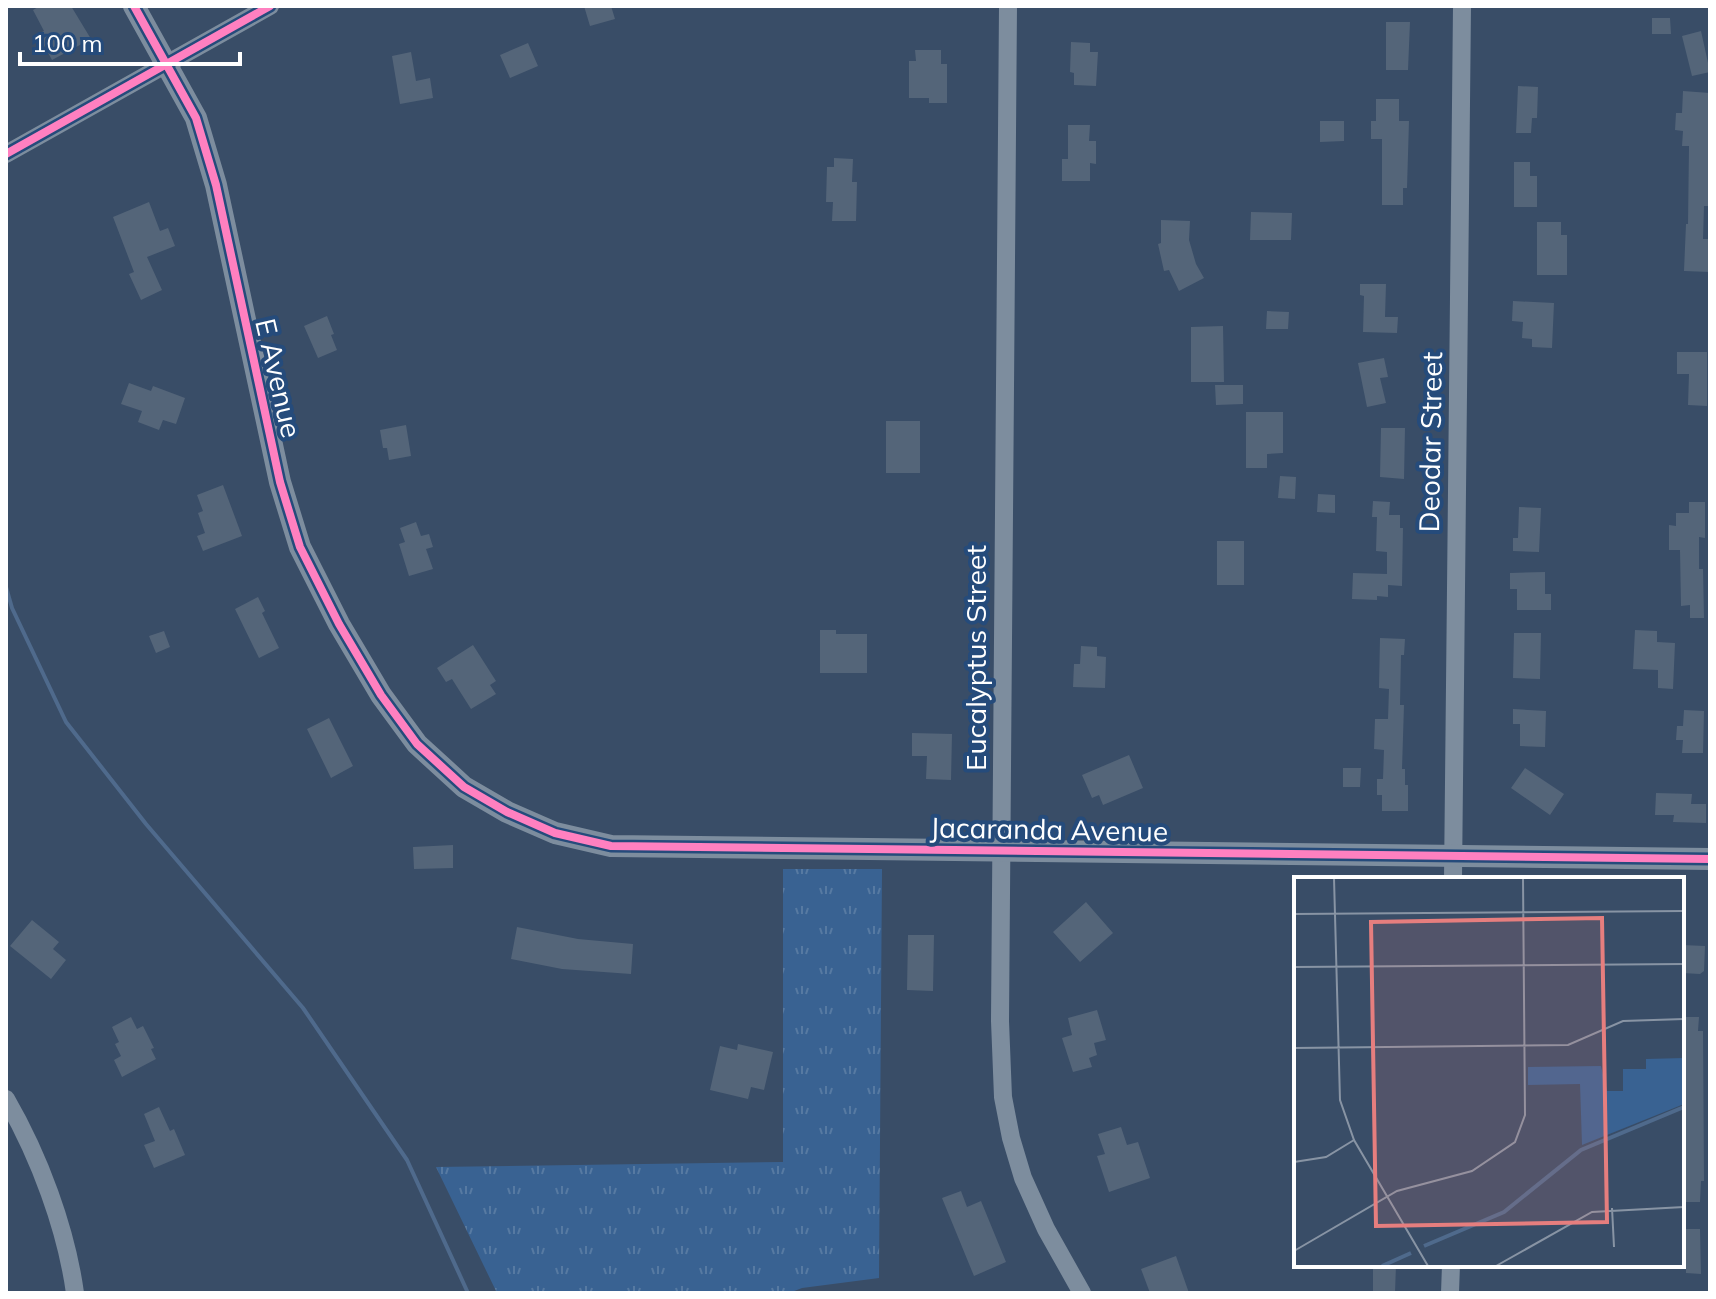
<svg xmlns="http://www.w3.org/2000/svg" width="1716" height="1299" viewBox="0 0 1716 1299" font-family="Mulish,sans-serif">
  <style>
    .grass { fill: url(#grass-tufts) }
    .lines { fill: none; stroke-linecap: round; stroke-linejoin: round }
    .stream { stroke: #4f6a8c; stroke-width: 4 }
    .building { fill: #546579 }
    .minor { stroke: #7d8d9e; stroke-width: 18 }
    .tertiary { stroke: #7d8d9e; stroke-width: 22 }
    .cycleway-casing { stroke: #254b7b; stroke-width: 13 }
    .cycleway { stroke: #ff80c0; stroke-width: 8 }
    .labels { text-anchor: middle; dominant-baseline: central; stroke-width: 8; stroke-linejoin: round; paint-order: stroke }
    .street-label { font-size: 28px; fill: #fff; stroke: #254b7b }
    .inset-river { fill: none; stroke: #4f6a8c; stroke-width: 4 }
    .inset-road { fill: none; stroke: #8894a4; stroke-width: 2 }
    .view { fill: #e67e7e; fill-opacity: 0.15; stroke: #e67e7e; stroke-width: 4 }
    .inset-edge { fill: none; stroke: #fff; stroke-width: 4 }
  </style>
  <defs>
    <pattern id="grass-tufts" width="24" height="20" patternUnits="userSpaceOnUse" patternTransform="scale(2)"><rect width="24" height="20" fill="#396292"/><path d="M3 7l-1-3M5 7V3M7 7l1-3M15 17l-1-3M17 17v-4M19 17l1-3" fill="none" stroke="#577aa2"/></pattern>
  </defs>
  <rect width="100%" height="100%" fill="#394d67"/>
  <!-- grass -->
  <path class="grass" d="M783 869H882L879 1278 802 1288 789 1293H497L436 1167 783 1162Z"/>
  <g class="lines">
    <!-- stream -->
    <path class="stream" d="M6 587 12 608 66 722 146 824 303 1008 407 1160 468 1293"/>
  </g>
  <!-- building -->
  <path class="building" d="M40 6H71L91 39 52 60 38 34 44 31 33 10Z
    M584 6H611L615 19 590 26Z
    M1652 18H1670L1671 34H1652Z
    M1386 22H1410L1408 70H1386Z
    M1701 31 1710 72 1692 76 1682 36Z
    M1071 42 1090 43V52H1098L1096 86 1074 85V73L1070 72Z
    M528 43 538 66 510 78 500 55Z
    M915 50H941V64H947V103H929V98H909V61H916Z
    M411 52 416 81 430 78 433 98 400 104 392 56Z
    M1518 86 1538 87 1537 118H1532L1531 133H1516Z
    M1683 91 1710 93 1708 206H1704L1703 239H1710V272L1684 271 1686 224H1688L1689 146H1682L1683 131 1675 130 1676 113H1682Z
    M1376 99H1399V121H1409L1407 188H1403V205H1382V139H1371V121H1376Z
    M1320 121H1344V141L1320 142Z
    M1068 125H1090L1089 141H1096V164L1090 163V181H1062V159H1068Z
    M834 158 853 159 852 182H857L856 221H832L833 202H826L827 167H834Z
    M1514 162H1530V176H1537V207H1514Z
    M149 202 160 231 168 228 175 246 147 257 162 290 141 300 129 274 134 272 113 217Z
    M1251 212 1292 213 1291 240H1250Z
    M1161 220 1190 221 1189 240 1196 264 1204 278 1179 291 1169 270 1164 271 1158 244 1161 243Z
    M1537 222H1561V235H1567V275H1537Z
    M1360 284H1386L1385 317H1398L1397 333 1363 332 1364 296 1360 295Z
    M1513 301 1554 303 1552 348 1532 347V339L1522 338 1523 322 1512 321Z
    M1267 311 1289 312 1288 329H1266Z
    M327 316 334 334 331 335 337 350 318 358 304 326Z
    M1223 326 1224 382H1191V327Z
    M1677 352H1707V406L1688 405 1689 374H1677Z
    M1384 358 1388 377 1380 378 1386 403 1367 407 1358 363Z
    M129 383 151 391 153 386 185 398 176 424 163 420 159 430 138 422 142 411 121 404Z
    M1215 385H1243V404L1216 405Z
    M1246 412H1283V453L1267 454V468H1246Z
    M886 421H920V473H886Z
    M406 425 411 456 389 460 387 448H383L380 430Z
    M1381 428H1405L1404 479 1380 477Z
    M1280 476 1296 477 1295 499 1278 498Z
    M223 485 242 536 203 551 197 536 205 533 198 513 203 511 197 495Z
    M1318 494 1335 495V513L1317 512Z
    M1373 501 1390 502 1389 515H1400V528H1403L1402 586 1388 585V597L1377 596V600L1352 599 1353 573 1387 574V552L1376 551 1377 517H1372Z
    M1689 502H1705V538L1699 537V569H1703L1704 618H1690V605L1681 606 1680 550H1669V525L1676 526V513H1689Z
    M1519 507 1541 508 1539 552 1513 551V538H1518Z
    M416 522 421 536 429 534 433 547 426 549 433 569 409 576 399 544 405 542 400 528Z
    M1217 541H1244V585H1217Z
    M1545 572V594H1551V610H1517V589H1510V573Z
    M258 597 265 611 262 613 279 648 259 658 235 609Z
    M820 630H836V634H867V673H820Z
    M1635 630 1657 631V642L1675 643 1673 689 1658 688V670L1633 669Z
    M164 631 170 647 156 653 149 636Z
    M1514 633H1541L1540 679 1513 678Z
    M1380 638 1405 639 1404 655H1401L1400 705H1404L1402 769H1405V785H1408V811H1382V795H1377V779H1383L1384 750 1374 749 1375 719H1388L1389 689 1379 688Z
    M473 645 496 681 490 685 496 694 471 709 452 679 446 682 437 668Z
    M1081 646 1097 647V656L1106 657 1105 688 1073 687 1074 664H1080Z
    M1513 709 1546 711 1545 747 1520 746V724H1513Z
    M1684 710 1704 711 1703 753H1682L1683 740H1676L1677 726H1683Z
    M329 718 353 766 331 778 307 729Z
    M912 733 952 734 951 780 926 779 927 756H912Z
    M1129 755 1143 788 1103 805 1099 795 1092 798 1082 775Z
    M1343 768H1361L1360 787H1343Z
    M1525 768 1564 794 1550 815 1511 788Z
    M1656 793 1692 794 1691 804H1706V823L1673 822 1674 815H1655Z
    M453 845V868L414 869 413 847Z
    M1086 902 1113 933 1080 962 1053 932Z
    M32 920 59 942 53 949 66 960 51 979 10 946Z
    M517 927 578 939 633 944 631 974 562 969 511 959Z
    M908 935H934L933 991 907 990Z
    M1682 945 1705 946 1704 971 1700 974 1682 973Z
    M1097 1010 1106 1040 1094 1043 1097 1055 1089 1058 1092 1067 1073 1072 1062 1038 1072 1035 1068 1018Z
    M131 1017 137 1029 143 1026 154 1048 151 1049 156 1059 122 1077 114 1060 121 1056 115 1044 119 1042 112 1027Z
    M1682 1017H1699L1698 1031H1703L1704 1181H1701L1700 1202H1682Z
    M738 1044 773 1052 764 1090 751 1087 748 1099 710 1090 720 1046 737 1050Z
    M159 1107 170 1131 174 1129 185 1155 154 1168 144 1145 155 1141 144 1114Z
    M1121 1127 1127 1145 1138 1142 1150 1178 1109 1192 1097 1156 1105 1154 1098 1134Z
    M961 1191 967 1207 981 1201 1006 1262 974 1276 942 1198Z
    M1682 1229H1700L1701 1274 1686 1273V1260H1682Z
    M1176 1256 1189 1293H1150L1141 1269Z
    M1373 1265H1396L1395 1293H1373Z"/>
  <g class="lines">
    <!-- minor -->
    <path class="minor" d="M1008 6 1000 1021 1003 1097 1011 1138 1023 1178 1046 1229 1082 1293
      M6 154 270 6
      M1453 879 1462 6
      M6 1099C39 1156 66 1228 75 1293
      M1450 1293 1451 1265"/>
    <!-- tertiary -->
    <path class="tertiary" d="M134 6 196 118 216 185 280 482 300 547 339 624 381 695 417 744 464 787 507 812 555 833 611 846 1710 859"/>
    <!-- cycleway casing -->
    <g class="cycleway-casing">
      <path id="cycleway" d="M134 6 196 118 216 185 280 482 300 547 339 624 381 695 417 744 464 787 507 812 555 833 611 846 1710 859
        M6 154 270 6"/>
    </g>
    <!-- cycleway -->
    <use href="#cycleway" class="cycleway"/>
  </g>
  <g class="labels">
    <!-- street labels -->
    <g class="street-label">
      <text transform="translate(279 378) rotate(77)">E Avenue</text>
      <text transform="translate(1430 442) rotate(-89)">Deodar Street</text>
      <text transform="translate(975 658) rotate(-90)">Eucalyptus Street</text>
      <text transform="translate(1049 829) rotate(1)">Jacaranda Avenue</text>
    </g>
  </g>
  <!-- overview -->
  <g transform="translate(1294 877)">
    <rect width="390" height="390" fill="#394d67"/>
    <path d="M390 181V227L288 268 286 207 234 208V190L307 189 313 214H329V192H352V182Z" fill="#396292"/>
    <path class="inset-river" d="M130 369 210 335 287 273 390 230M88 389 117 376"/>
    <path class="inset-road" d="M40 1 46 223 60 263 134 389M0 37 390 34M0 90 390 87M0 171 274 168 329 144 390 142M0 285 32 280 60 263M318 331 320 370M0 374 103 314 178 294 221 265 231 238 229 1M202 389 298 335 390 330"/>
    <path class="view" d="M308 41 313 345 82 349 77 45Z"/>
    <rect width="390" height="390" class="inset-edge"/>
  </g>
  <!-- border -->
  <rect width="1716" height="1299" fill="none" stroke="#ffffff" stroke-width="16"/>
  <!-- scale -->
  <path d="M20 52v12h220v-12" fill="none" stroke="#ffffff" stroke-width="4"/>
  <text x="32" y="52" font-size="24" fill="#ffffff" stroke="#254b7b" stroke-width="6" paint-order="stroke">100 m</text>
</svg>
